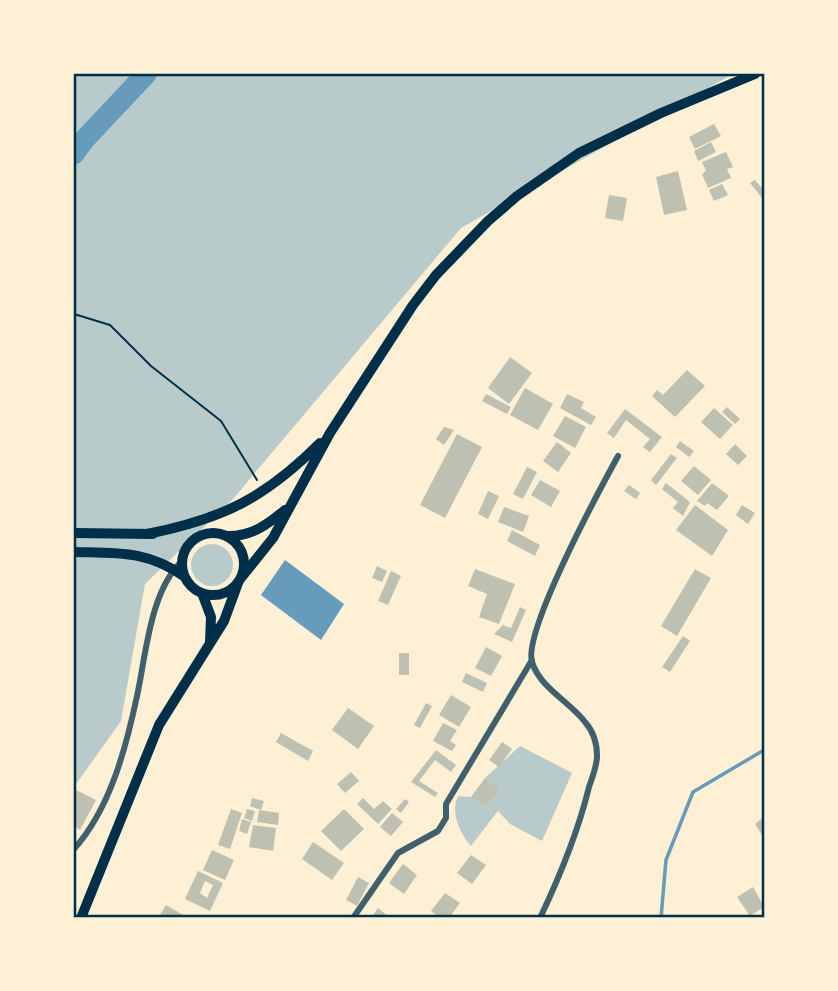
<svg xmlns="http://www.w3.org/2000/svg" width="838" height="991" viewBox="0 0 838 991" font-family="Rubik,sans-serif">
  <style>
    .green { fill: #b9caca }
    .water { fill: #669bbc }
    .lines { fill: none; stroke-linecap: round; stroke-linejoin: round }
    .stream { stroke: #669bbc; stroke-width: 3.5 }
    .river { stroke: #669bbc; stroke-width: 21 }
    .building { fill: #bec0b2; fill-rule: evenodd }
    .path { stroke: #003049; stroke-width: 2 }
    .minor { stroke: #3f606c; stroke-width: 6 }
    .trunk { stroke: #003049; stroke-width: 10 }
    .neatline { fill: none; stroke: #003049; stroke-width: 2.5 }
  </style>
  <rect width="100%" height="100%" fill="#fdf0d5"/>
  <!-- green -->
  <path class="green" d="M74 74H733L461 228 233 499 145 584 121 721 74 787Z
    M191 565a21 21 0 1 1 42 0a21 21 0 1 1-42 0Z
    M520 746 572 773 542 841 510 824 498 811 471 846C460 834 450 812 458 796L471 797 486 807 500 789 485 778Z"/>
  <!-- water -->
  <path class="water" d="M285 560 344 604 321 640 261 595Z"/>
  <g class="lines">
    <!-- stream -->
    <path class="stream" d="M661 918 666 860 693 792 764 750"/>
    <!-- river -->
    <path class="river" d="M74 154 84 140 146 74"/>
  </g>
  <!-- building -->
  <path class="building" d="M714 124 721 136 695 149 689 137Z
    M711 142 716 152 698 161 694 151Z
    M726 152 733 167 727 169 731 178 708 188 702 174 706 171 702 162Z
    M678 171 687 210 664 215 656 177Z
    M755 180 764 191 762 198 750 183Z
    M722 184 728 195 714 201 709 190Z
    M609 195 627 198 623 221 605 218Z
    M510 357 532 373 509 404 488 388Z
    M687 370 705 386 675 417 652 396 657 390 663 395Z
    M525 388 553 404 538 430 510 415Z
    M486 394 511 407 507 414 482 401Z
    M567 394 584 402 581 408 596 417 591 425 560 408Z
    M727 407 740 419 735 424 722 412Z
    M714 408 733 425 720 439 701 422Z
    M625 409 662 437 650 452 643 447 650 439 626 420 614 438 607 433Z
    M565 416 586 427 575 448 553 436Z
    M444 427 454 430 444 445 436 439Z
    M457 434 482 447 445 518 420 505Z
    M680 441 694 451 689 457 676 447Z
    M557 442 571 453 558 472 543 461Z
    M735 444 747 456 738 465 726 454Z
    M671 454 677 458 656 485 651 480Z
    M694 466 711 480 698 495 681 481Z
    M527 467 537 472 523 499 513 494Z
    M540 480 560 491 551 507 531 495Z
    M666 483 690 502 683 516 673 508 678 502 662 489Z
    M712 483 729 496 717 510 707 503 705 506 697 501Z
    M629 485 640 493 636 499 624 491Z
    M488 491 499 496 488 519 478 514Z
    M695 505 728 530 712 556 676 530Z
    M742 505 755 513 748 524 736 515Z
    M504 507 529 516 523 532 498 522Z
    M512 530 540 545 535 556 507 541Z
    M377 566 387 571 382 582 372 578Z
    M475 569 515 584 499 624 479 617 487 594 468 586Z
    M695 569 711 578 677 636 661 626Z
    M391 571 401 576 388 605 378 601Z
    M520 607 526 610 512 642 494 634 503 625 511 628Z
    M683 636 690 641 670 672 662 667Z
    M486 647 502 656 491 676 475 668Z
    M399 653H409V675H399Z
    M466 673 487 683 483 692 462 682Z
    M451 695 471 707 459 727 439 715Z
    M426 703 432 706 420 728 414 725Z
    M348 708 374 726 358 749 332 730Z
    M443 723 457 730 450 741 456 745 452 751 433 741Z
    M281 733 313 751 308 761 276 742Z
    M502 742 512 749 499 767 489 760Z
    M436 750 456 765 451 772 435 760 419 781 438 793 435 797 411 782Z
    M351 772 359 781 345 793 337 784Z
    M485 778 500 789 486 807 471 797Z
    M74 789 96 800 80 830 74 826Z
    M252 798 264 801 261 810 250 806Z
    M363 798 374 809 383 801 392 809 378 824 357 804Z
    M405 799 409 802 401 813 396 809Z
    M231 809 242 813 230 849 218 845Z
    M247 809 255 811 252 821 244 818Z
    M344 809 364 829 341 851 321 831Z
    M259 810 279 813 278 825 257 822Z
    M392 813 403 822 391 836 380 827Z
    M764 817V838L755 824Z
    M242 819 251 822 247 834 239 831Z
    M253 825 276 828 273 851 249 847Z
    M313 842 344 863 332 880 302 859Z
    M212 850 234 860 225 880 203 870Z
    M471 855 486 865 472 884 457 873Z
    M403 864 417 875 404 894 389 883Z
    M198 871 223 883 210 911 185 899ZM205 881 213 885 207 898 200 893Z
    M358 877 369 883 357 906 346 900Z
    M753 887 764 907 750 916 737 897Z
    M445 893 460 903 449 918H440L431 911Z
    M166 905 185 916 184 918H158Z
    M378 908 390 918H371Z"/>
  <g class="lines">
    <!-- path -->
    <path class="path" d="M74 314 110 325 151 366 221 421 257 480"/>
    <!-- minor -->
    <path class="minor" d="M74 849C110 809 126 748 137 696 146 655 150 591 182 561
      M353 918 398 853 438 831 446 818V804L532 660
      M540 918C560 876 578 832 589 787 592 778 597 766 597 756 597 744 593 731 585 722 569 701 540 688 532 662 523 631 600 489 618 456"/>
    <!-- trunk -->
    <path class="trunk" d="M74 533 153 534
      M182 564a31 31 0 1 1 62 0a31 31 0 1 1-62 0Z
      M147 534C223 519 265 498 320 443
      M228 536C252 536 267 525 285 510
      M74 552C116 553 148 550 185 577
      M241 578 273 538 330 433 413 305 436 275 488 221 517 196 579 153 661 113 755 74
      M202 593 211 617 210 642
      M81 918 159 725 224 621 238 583"/>
  </g>
  <!-- border -->
  <rect width="838" height="991" fill="none" stroke="#fdf0d5" stroke-width="150"/>
  <rect x="75" y="75" width="688" height="841" class="neatline"/>
</svg>
